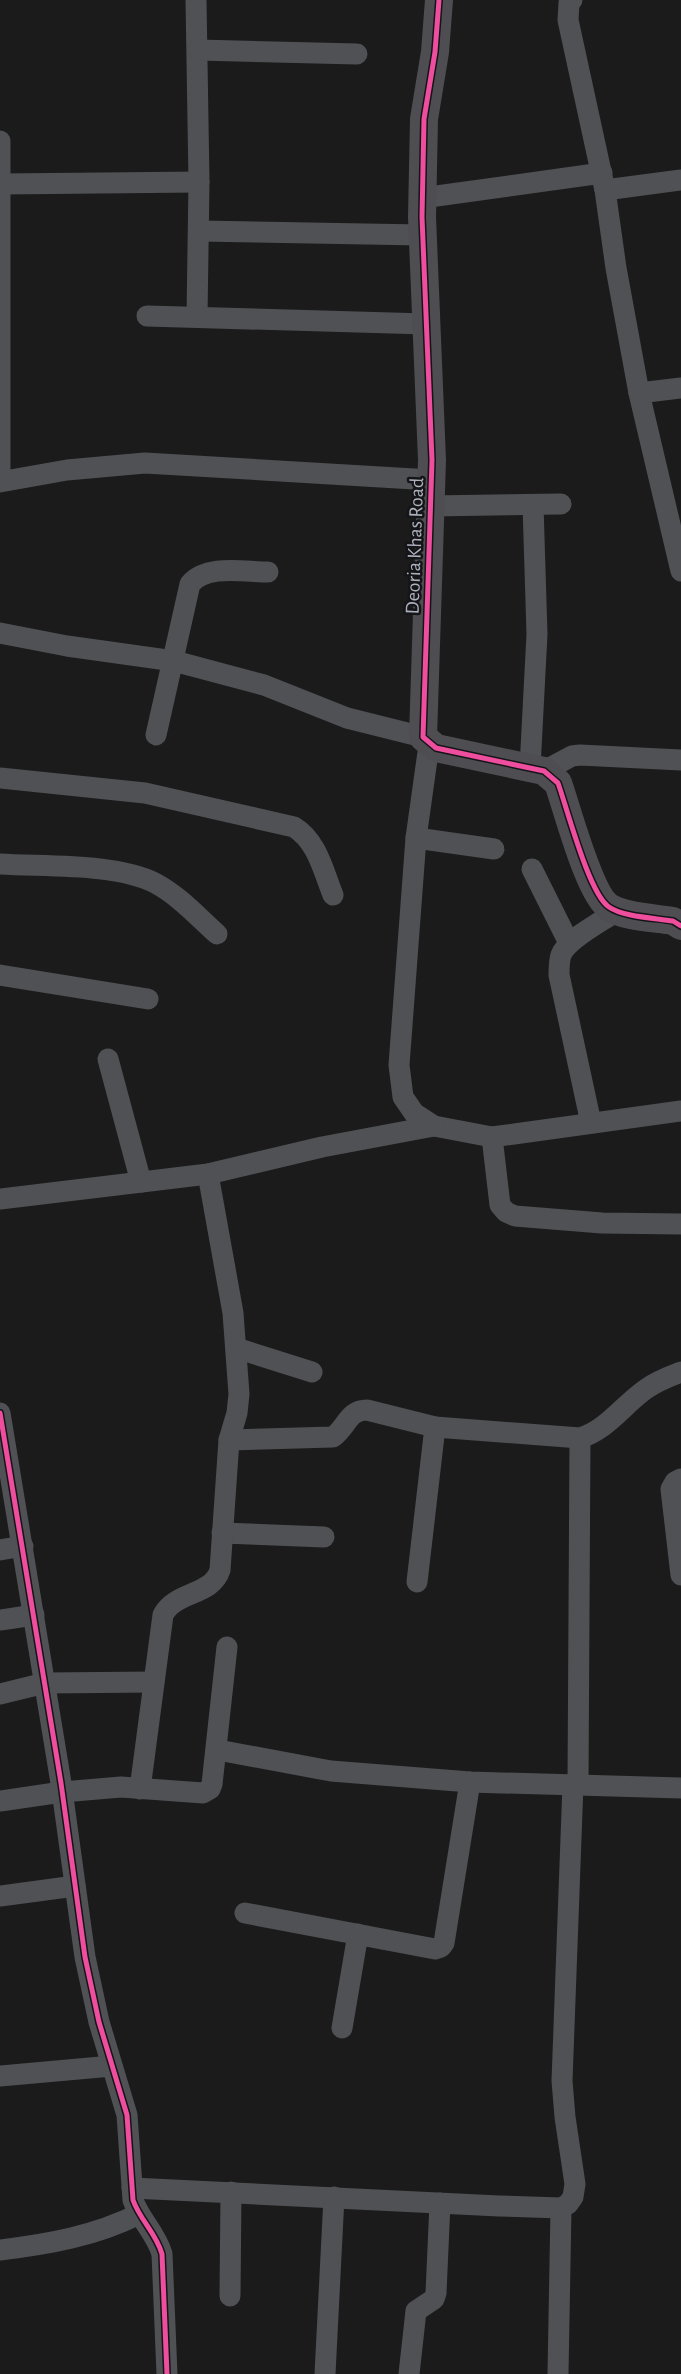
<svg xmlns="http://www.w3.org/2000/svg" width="681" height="2374" font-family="'Alegreya Sans',sans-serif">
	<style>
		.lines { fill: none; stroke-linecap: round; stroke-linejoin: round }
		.street { stroke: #4f5154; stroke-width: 21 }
		.secondary { stroke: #4e4e52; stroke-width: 28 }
		.cycleway-casing { stroke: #151518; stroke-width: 8 }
		.cycleway { stroke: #ef4d9e; stroke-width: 5 }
		.labels { text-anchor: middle; stroke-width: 5; stroke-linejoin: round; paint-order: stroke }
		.street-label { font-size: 20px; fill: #acb1bd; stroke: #151518 }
	</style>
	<rect width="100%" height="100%" fill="#1b1b1b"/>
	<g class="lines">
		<!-- street -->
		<g class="street">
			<path d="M196 0 199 182 197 317"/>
			<path d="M572 0 569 3 568 20 605 190 616 268 639 393 681 571"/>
			<path d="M198 50 357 54"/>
			<path d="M0 141V476"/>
			<path d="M1 184 199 182"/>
			<path d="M605 190 681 180"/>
			<path d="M422 198 602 173"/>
			<path d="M199 231 422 235"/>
			<path d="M147 316 426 324"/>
			<path d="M639 393 681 388"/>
			<path d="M0 482 67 470 145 463 431 480"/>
			<path d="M430 506 561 504"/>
			<path d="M0 633 67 646 174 661 264 685 347 718 423 737"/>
			<path d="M156 735 190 584C207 564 244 572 268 572"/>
			<path d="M429 745 416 838 399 1065 403 1097 414 1113 434 1126 492 1137 681 1111"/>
			<path d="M530 768 537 634 533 505"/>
			<path d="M544 771 572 756 580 755 681 760"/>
			<path d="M0 778 145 793 294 827C317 841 323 870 333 895"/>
			<path d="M416 838 494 849"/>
			<path d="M0 864C45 867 116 863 155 883 178 895 198 917 217 934"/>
			<path d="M532 869 569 943"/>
			<path d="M0 975 148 999"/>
			<path d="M108 1059 141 1182"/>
			<path d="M591 1123 559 975C559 968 559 961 561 955 567 939 603 921 617 911"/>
			<path d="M492 1137 500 1205 506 1212 515 1216 602 1223 681 1224"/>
			<path d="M0 1199 208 1174 322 1147 434 1126"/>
			<path d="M236 1348 312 1372"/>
			<path d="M0 1413 61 1783 85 1957 99 2022 127 2115 133 2200C140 2220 156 2233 162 2254L167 2374"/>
			<path d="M229 1440 333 1437C347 1427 348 1410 367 1410L435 1427 580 1438C607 1430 623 1405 646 1389 657 1381 668 1377 681 1372"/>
			<path d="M681 1479 675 1482 671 1489 681 1575"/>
			<path d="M222 1533 324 1537"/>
			<path d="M0 1550 23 1546"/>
			<path d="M417 1582 435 1427"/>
			<path d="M0 1620 34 1615"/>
			<path d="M0 1694 45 1683 154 1682"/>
			<path d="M218 1750 331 1771 470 1782 681 1788"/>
			<path d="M578 1785 580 1438"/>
			<path d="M140 1789 163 1615C175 1591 212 1596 220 1570L229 1440 237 1413 239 1394 233 1313 208 1174"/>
			<path d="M0 1801 62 1792 121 1787 203 1793 210 1789 212 1784 227 1647"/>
			<path d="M0 1896 75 1886"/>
			<path d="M245 1913 435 1949 441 1947 444 1943 470 1782"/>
			<path d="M342 2028 358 1934"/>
			<path d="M0 2076 112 2066"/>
			<path d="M132 2188 499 2206 561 2208 568 2204 573 2197 575 2184 565 2117 562 2081 573 1784"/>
			<path d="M0 2250C49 2244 95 2236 139 2214"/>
			<path d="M230 2296 231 2192"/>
			<path d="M325 2374 334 2197"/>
			<path d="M409 2374 416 2311 434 2299 436 2293 440 2203"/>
			<path d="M558 2374 561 2208"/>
		</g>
		<!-- secondary -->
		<path class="secondary" d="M439 0 435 52 424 119 422 217 432 460 423 737 436 748 544 771 558 783C567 808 589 894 609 907 623 917 656 918 673 921L681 926"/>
		<!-- cycleway casing -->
		<g class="cycleway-casing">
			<g id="cycleway">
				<path d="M439 0 435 52 424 119 422 217 432 460 423 737 436 748 544 771 558 783C567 808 589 894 609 907 623 917 656 918 673 921L681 926"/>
				<path d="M0 1413 61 1783 85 1957 99 2022 127 2115 133 2200C140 2220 156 2233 162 2254L167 2374"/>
			</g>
		</g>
		<!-- cycleway -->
		<use href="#cycleway" class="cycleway"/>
	</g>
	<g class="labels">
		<!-- street labels -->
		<g class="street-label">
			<text transform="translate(414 546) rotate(-88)" y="7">Deoria Khas Road</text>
		</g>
	</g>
</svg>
